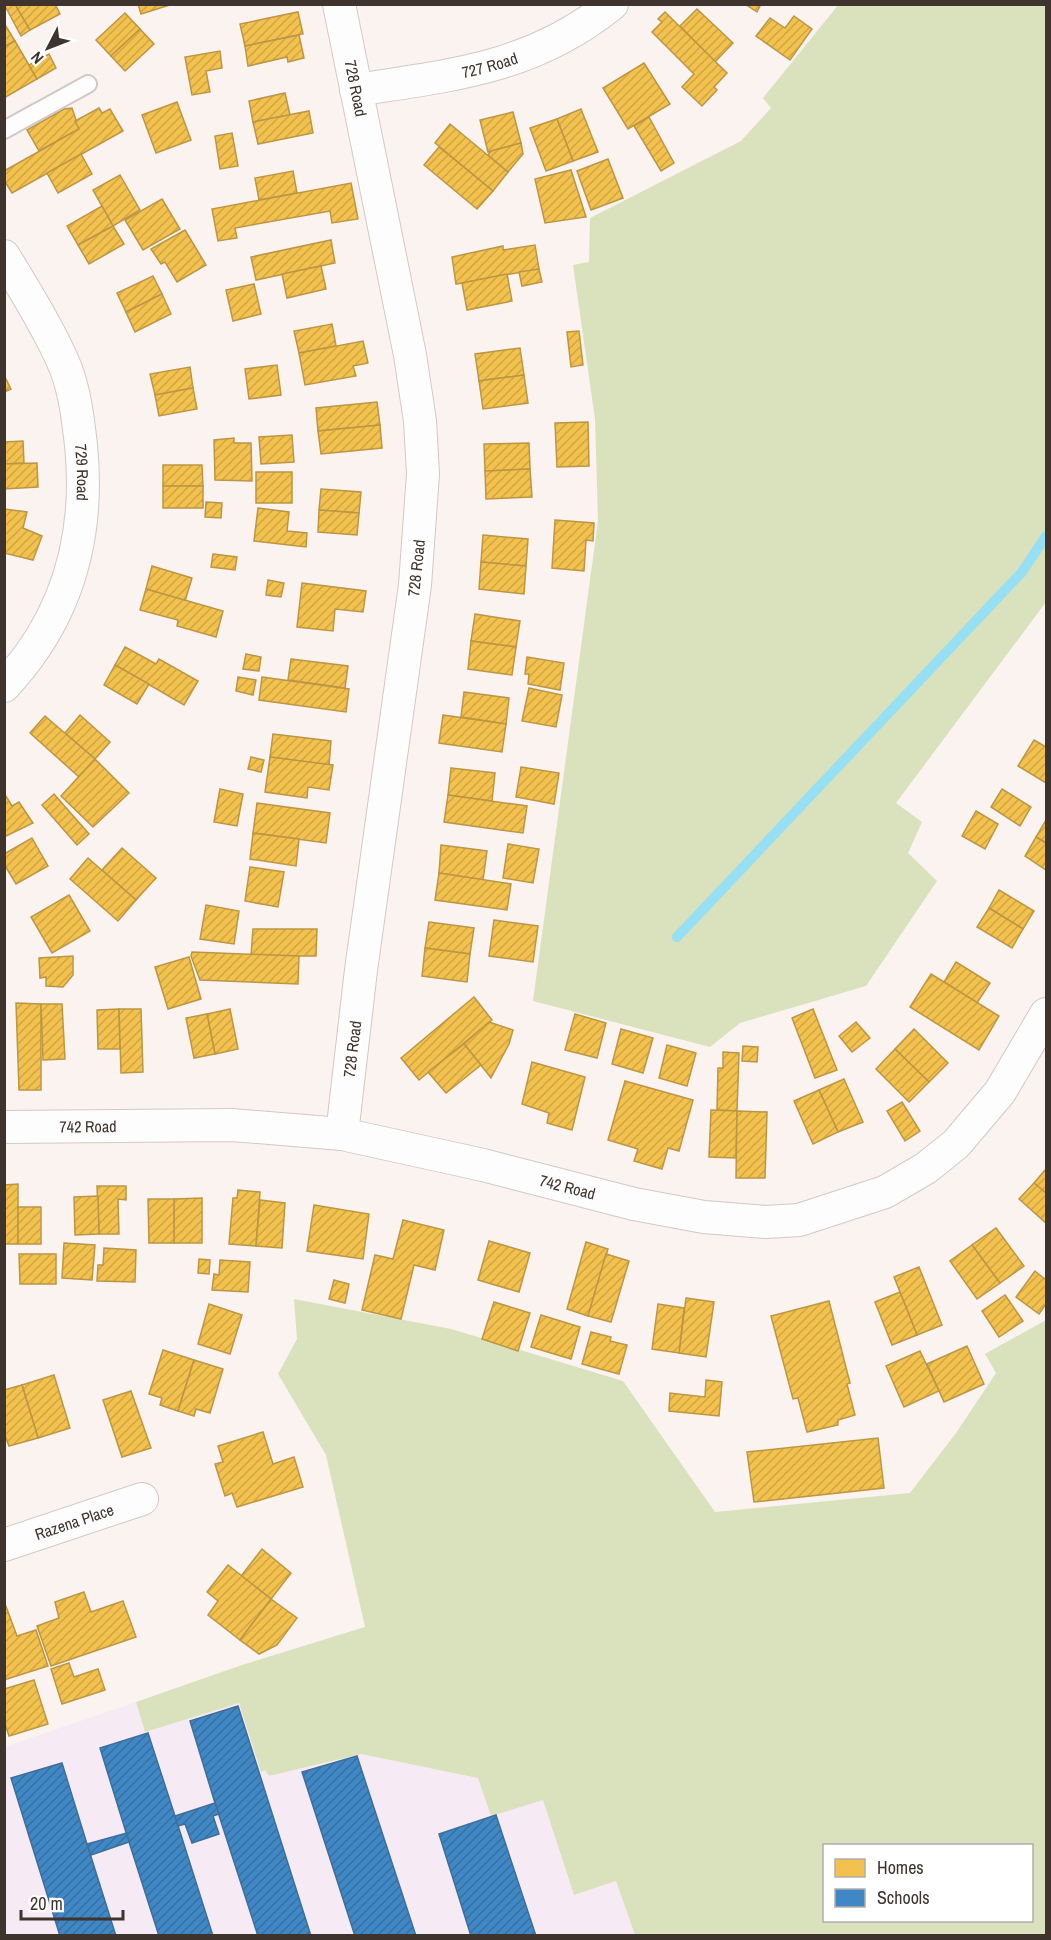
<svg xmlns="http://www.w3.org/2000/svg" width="1051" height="1940" font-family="'Archivo Narrow',sans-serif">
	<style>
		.education { fill: #f6ebf4 }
		.green { fill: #dae1bd; fill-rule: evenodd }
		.homes { fill: url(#homes-hatch); stroke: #bc9644; stroke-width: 1.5 }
		.schools { fill: url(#schools-hatch); stroke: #3f6e98; stroke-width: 1.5 }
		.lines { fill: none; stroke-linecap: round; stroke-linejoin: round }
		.stream { stroke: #97e0f3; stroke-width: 10 }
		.service-casing { stroke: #d2c9c6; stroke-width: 20 }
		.minor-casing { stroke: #d2c9c6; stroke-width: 34 }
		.service { stroke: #fefdfd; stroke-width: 16 }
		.minor { stroke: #fefdfd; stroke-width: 32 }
		.labels { text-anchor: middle; stroke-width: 6; stroke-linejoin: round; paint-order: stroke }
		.street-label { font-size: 16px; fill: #3f332e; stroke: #fff }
	</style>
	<defs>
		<pattern id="homes-hatch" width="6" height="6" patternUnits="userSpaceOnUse" patternTransform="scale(1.5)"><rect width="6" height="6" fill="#f2c14e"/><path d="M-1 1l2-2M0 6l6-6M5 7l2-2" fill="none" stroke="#d1a644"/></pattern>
		<pattern id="schools-hatch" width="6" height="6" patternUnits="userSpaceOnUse" patternTransform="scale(1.5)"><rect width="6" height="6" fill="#3f88c5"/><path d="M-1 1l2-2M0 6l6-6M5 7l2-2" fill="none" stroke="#3670a0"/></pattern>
	</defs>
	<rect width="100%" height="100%" fill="#faf3f0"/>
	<!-- education -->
	<path class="education" d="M136 1702 145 1732 239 1702 261 1771 265 1770 269 1776 361 1754 478 1778 543 1800 574 1895 616 1881 635 1935H5L4 1747Z"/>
	<!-- green -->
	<g class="green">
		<path d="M839 4 1046 5V602L896 803 922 822 908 853 937 881 866 986 740 1023 710 1047 533 1001 598 521 595 419 573 265 589 262 590 218 741 141 771 108 763 98Z"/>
		<path d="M294 1299 451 1329 623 1381 715 1512 910 1493 956 1433 996 1373 985 1354 1046 1320V1935H635L616 1881 574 1895 543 1800 491 1816 478 1778 361 1754 269 1776 265 1770 261 1772 239 1703 145 1732 136 1702 242 1665 365 1627 326 1455 278 1374 297 1339ZM824 1846H1032V1920H824Z"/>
	</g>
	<!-- homes -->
	<g class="homes">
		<path d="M4 4H15L30 30 21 36Z"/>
		<path d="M15 4H55L60 14 30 30Z"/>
		<path d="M138 4H173L141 14Z"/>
		<path d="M745 4H761L757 12Z"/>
		<path d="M697 9 733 43 715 62 680 26Z"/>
		<path d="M298 12 303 34 245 46 240 24Z"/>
		<path d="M665 12 727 73 714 87 717 90 702 106 682 87 694 74 652 32 662 22 658 19Z"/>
		<path d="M125 13 140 29 111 56 96 40Z"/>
		<path d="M794 16 812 29 790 60 756 36 770 18 785 28Z"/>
		<path d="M4 23 15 41 4 47Z"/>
		<path d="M140 29 154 44 125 71 111 56Z"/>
		<path d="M299 35 304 58 288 62 287 57 248 66 245 46Z"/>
		<path d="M15 41 37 79 4 98V47Z"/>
		<path d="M220 51 222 68 206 71 210 92 192 95 185 57Z"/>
		<path d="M49 54 56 68 37 79 29 65Z"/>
		<path d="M644 63 670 104 628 129 603 88Z"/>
		<path d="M285 93 290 115 253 122 249 101Z"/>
		<path d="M177 102 191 140 156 153 142 115Z"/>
		<path d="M72 108 79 129 39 151 27 130 64 109Z"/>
		<path d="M99 108 102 113 110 109 123 131 12 193 4 180V171L79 129 75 121Z"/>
		<path d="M581 109 598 152 573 161 557 119Z"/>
		<path d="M309 111 313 133 258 144 253 122Z"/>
		<path d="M513 112 521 143 488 152 480 120Z"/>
		<path d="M649 117 674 163 661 171 634 126Z"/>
		<path d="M557 119 573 161 546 171 530 128Z"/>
		<path d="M450 124 508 172 493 191 435 143Z"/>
		<path d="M232 133 238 166 220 169 215 136Z"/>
		<path d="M521 143 523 154 508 172 488 155 491 151Z"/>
		<path d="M439 147 493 191 477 209 424 165Z"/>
		<path d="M81 154 92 174 58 193 47 173Z"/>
		<path d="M608 159 623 198 591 210 577 171Z"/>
		<path d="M571 170 586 217 545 223 535 179Z"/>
		<path d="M293 171 297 193 259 200 255 178Z"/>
		<path d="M120 175 140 210 113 226 93 190Z"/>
		<path d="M351 183 358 219 332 223 330 211 235 228 237 238 218 241 212 209Z"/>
		<path d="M162 199 180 229 143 250 125 220Z"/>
		<path d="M102 206 113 226 78 245 67 226Z"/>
		<path d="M113 226 124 244 89 264 78 245Z"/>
		<path d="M185 230 206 265 177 282 165 262 161 264 151 249Z"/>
		<path d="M331 240 335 263 256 280 251 257Z"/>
		<path d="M535 245 539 269 456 284 452 257 503 246V250Z"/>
		<path d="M321 266 326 289 287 298 282 274Z"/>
		<path d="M539 269 542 282 522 286 519 272Z"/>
		<path d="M507 274 512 301 467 310 462 283Z"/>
		<path d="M153 276 162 294 126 312 117 293Z"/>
		<path d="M254 284 261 314 233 321 226 290Z"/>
		<path d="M162 294 171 314 135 332 126 312Z"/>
		<path d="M332 324 336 346 299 353 294 331Z"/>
		<path d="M579 331 583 365 571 367 567 332Z"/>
		<path d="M363 341 368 363 353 366 356 376 305 385 299 353Z"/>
		<path d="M520 348 524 375 479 381 475 354Z"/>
		<path d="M277 365 281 395 249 399 245 369Z"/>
		<path d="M190 367 193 388 155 395 150 374Z"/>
		<path d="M4 375 11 389 4 392Z"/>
		<path d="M524 375 528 403 483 409 479 381Z"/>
		<path d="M193 388 197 409 159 416 155 395Z"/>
		<path d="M377 402 380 425 318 431 316 408Z"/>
		<path d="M588 422 589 466 557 467 555 423Z"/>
		<path d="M380 425 382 448 321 454 318 431Z"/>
		<path d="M292 435 294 462 261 464 259 437Z"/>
		<path d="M234 438V443H251L252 481 215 480 214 440Z"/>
		<path d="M23 441 24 463 4 464V442Z"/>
		<path d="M529 443 530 469 485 471 484 444Z"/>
		<path d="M37 463 38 487 4 489V464Z"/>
		<path d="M163 465H202L203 486H163Z"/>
		<path d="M530 469 532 497 486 499 485 471Z"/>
		<rect x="256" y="472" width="36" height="31"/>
		<rect x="163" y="486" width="40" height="22"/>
		<path d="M321 489 361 492 359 513 319 510Z"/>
		<path d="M206 502 222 503 221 518 205 517Z"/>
		<path d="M258 508 289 512 287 531 307 533 306 547 254 541Z"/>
		<path d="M4 509 27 512 23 528 42 536 33 560 4 553Z"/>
		<path d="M319 510 359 513 357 535 318 532Z"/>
		<path d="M555 520 594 523 593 541 586 540 584 571 552 568Z"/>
		<path d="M483 535 528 539 526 566 481 562Z"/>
		<path d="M213 554 237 557 235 570 211 567Z"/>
		<path d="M481 562 526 566 524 594 479 589Z"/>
		<path d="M152 566 192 578 185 601 146 589Z"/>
		<path d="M268 580 284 583 281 597 266 595Z"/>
		<path d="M302 583 366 591 363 612 335 609 333 631 297 627Z"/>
		<path d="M146 589 223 611 216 637 177 626 178 620 140 610Z"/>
		<path d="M475 614 520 621 516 647 471 641Z"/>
		<path d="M471 641 516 647 512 675 468 669Z"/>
		<path d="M125 647 156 664 159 659 198 681 184 705 115 665Z"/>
		<path d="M246 654 261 657 259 671 243 669Z"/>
		<path d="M527 657 564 663 560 690 528 684 529 674H525Z"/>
		<path d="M291 659 348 666 345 688 288 680Z"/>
		<path d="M115 665 149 684 137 704 104 685Z"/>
		<path d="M238 677 256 680 253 695 236 691Z"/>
		<path d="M262 677 349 689 346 712 259 700Z"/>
		<path d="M529 688 562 695 556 727 522 721Z"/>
		<path d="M464 692 509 698 506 724 461 717Z"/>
		<path d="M80 715 110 742 95 759 65 733Z"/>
		<path d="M443 715 506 724 502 752 439 743Z"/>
		<path d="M45 716 95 759 79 777 30 733Z"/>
		<path d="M273 734 331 741 329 765 270 757Z"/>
		<path d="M1034 740 1046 747V783L1018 766Z"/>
		<path d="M251 757 264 760 261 772 248 769Z"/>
		<path d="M270 757 333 765 329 790 308 787 307 798 265 792Z"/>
		<path d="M95 759 129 793 93 827 61 796Z"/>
		<path d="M521 767 559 773 554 804 516 797Z"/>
		<path d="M451 768 495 773 492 801 448 795Z"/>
		<path d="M220 789 243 794 237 826 214 822Z"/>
		<path d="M1002 789 1031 807 1020 826 991 807Z"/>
		<path d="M4 793 12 806 19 802 33 823 4 837Z"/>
		<path d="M54 794 89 834 77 845 42 805Z"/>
		<path d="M448 795 527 806 523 833 444 822Z"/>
		<path d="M257 803 330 813 326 843 253 833Z"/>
		<path d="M976 811 998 824 985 849 962 836Z"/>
		<path d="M1046 820V843L1036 837Z"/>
		<path d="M253 833 299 839 296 866 250 859Z"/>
		<path d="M1036 837 1046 843V870L1025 856Z"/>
		<path d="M32 838 48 866 16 884 4 864V854Z"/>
		<path d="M508 844 539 849 533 883 503 878Z"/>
		<path d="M441 845 487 851 483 880 439 873Z"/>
		<path d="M122 848 156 878 136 900 102 870Z"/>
		<path d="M88 858 136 900 118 921 70 879Z"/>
		<path d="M250 867 284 872 278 907 245 901Z"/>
		<path d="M439 873 511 884 507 910 435 900Z"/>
		<path d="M999 890 1034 911 1023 929 989 908Z"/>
		<path d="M69 895 90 931 52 953 31 917Z"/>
		<path d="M206 905 239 911 234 944 200 939Z"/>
		<path d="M989 908 1023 929 1012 948 977 927Z"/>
		<path d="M494 920 538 926 533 962 489 956Z"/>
		<path d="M429 922 474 928 470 954 425 948Z"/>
		<path d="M253 929H317L316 956H251Z"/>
		<path d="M425 948 470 954 467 982 422 976Z"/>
		<path d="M192 952 299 956 298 984 200 980 191 956Z"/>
		<path d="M73 956V975L63 987 46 986V977L40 978 39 958Z"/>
		<path d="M189 957 201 999 168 1009 155 967Z"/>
		<path d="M956 962 990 983 977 1003 944 982Z"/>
		<path d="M931 974 999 1016 979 1050 910 1007Z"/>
		<path d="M474 997 492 1020 419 1080 401 1058Z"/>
		<path d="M16 1003 41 1004V1090H19Z"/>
		<path d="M41 1004H62L65 1059 43 1060Z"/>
		<path d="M119 1009 120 1049H98L97 1010Z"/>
		<path d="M119 1009H141L143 1072 121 1073Z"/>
		<path d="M230 1009 238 1049 215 1054 207 1014Z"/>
		<path d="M813 1009 837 1070 815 1078 792 1018Z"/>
		<path d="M207 1014 215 1054 194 1058 186 1018Z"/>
		<path d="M575 1014 606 1023 597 1058 565 1050Z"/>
		<path d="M489 1022 513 1030 509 1044 491 1078 464 1044Z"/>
		<path d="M856 1022 870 1038 852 1052 839 1036Z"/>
		<path d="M621 1029 653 1038 643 1073 612 1064Z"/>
		<path d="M914 1029 948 1063 929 1082 895 1049Z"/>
		<path d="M464 1044 481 1065 446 1093 428 1072Z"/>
		<path d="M667 1045 696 1053 687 1086 659 1078Z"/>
		<path d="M743 1046 758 1047 757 1062 742 1061Z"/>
		<path d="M895 1049 929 1082 909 1102 876 1069Z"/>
		<path d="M723 1052 739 1053 737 1111 717 1110 718 1068H723Z"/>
		<path d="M532 1062 585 1077 572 1130 547 1123 549 1113 522 1104Z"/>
		<path d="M844 1079 863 1122 838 1132 819 1090Z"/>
		<path d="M625 1081 693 1100 679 1151 668 1148 662 1169 634 1161 638 1149 608 1140Z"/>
		<path d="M819 1090 838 1132 813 1144 794 1101Z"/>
		<path d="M902 1102 920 1131 905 1141 887 1111Z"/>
		<path d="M711 1110 737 1111 736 1158 709 1157Z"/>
		<path d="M737 1111 767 1112 765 1178H736Z"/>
		<path d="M1046 1169V1193L1034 1183Z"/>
		<path d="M1034 1183 1046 1193V1223L1019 1199Z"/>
		<path d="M18 1184V1244H4V1185Z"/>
		<path d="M97 1186H126V1200L118 1199 119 1234H99Z"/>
		<path d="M238 1190 260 1192 256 1246 229 1244 233 1198H237Z"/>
		<path d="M98 1196 99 1234 75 1235 74 1197Z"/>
		<path d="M202 1198V1243H174V1199Z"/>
		<path d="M148 1199H174V1243H149Z"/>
		<path d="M260 1200 285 1203 282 1248 256 1246Z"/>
		<path d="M314 1205 369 1214 363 1259 307 1251Z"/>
		<rect x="18" y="1207" width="23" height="37"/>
		<path d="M403 1220 444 1230 435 1270 414 1265 401 1319 362 1310 375 1255 393 1259Z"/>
		<path d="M996 1228 1024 1266 1000 1283 972 1245Z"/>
		<path d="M489 1241 530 1253 519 1292 478 1280Z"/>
		<path d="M586 1242 608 1249 588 1316 567 1309Z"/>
		<path d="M64 1243 95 1245 92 1280 62 1278Z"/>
		<path d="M972 1245 1000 1283 977 1299 950 1261Z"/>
		<path d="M104 1248 136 1250 135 1282 97 1281 98 1265H103Z"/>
		<path d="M19 1254H56V1284H20Z"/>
		<path d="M606 1254 629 1261 611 1322 588 1316Z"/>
		<path d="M199 1259 210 1260 209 1274 198 1273Z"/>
		<path d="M220 1260 250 1262 248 1292 212 1290 214 1274 219 1275Z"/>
		<path d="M919 1267 942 1325 917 1335 894 1277Z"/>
		<path d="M1035 1271 1046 1280V1304L1039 1314 1016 1297Z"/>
		<path d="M334 1280 349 1284 345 1303 329 1299Z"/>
		<path d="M900 1292 917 1335 892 1345 875 1302Z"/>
		<path d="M1005 1295 1023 1321 999 1337 982 1311Z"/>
		<path d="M686 1298 714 1302 706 1357 679 1353Z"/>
		<path d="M829 1301 850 1383 847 1384 855 1415 838 1420V1425L807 1432 798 1398 793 1399 771 1316Z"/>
		<path d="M494 1302 530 1313 518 1351 482 1339Z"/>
		<path d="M209 1304 242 1315 230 1354 198 1344Z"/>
		<path d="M658 1304 684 1308 679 1353 652 1349Z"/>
		<path d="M541 1315 580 1327 571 1359 531 1347Z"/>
		<path d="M591 1332 611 1337 610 1341 627 1345 619 1374 582 1364Z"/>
		<path d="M967 1346 984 1384 944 1402 927 1364Z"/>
		<path d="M163 1350 194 1360 178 1411 160 1405 162 1398 149 1394Z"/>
		<path d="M920 1351 939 1391 904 1407 886 1366Z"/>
		<path d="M194 1360 223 1369 210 1413 196 1409 194 1416 178 1411Z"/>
		<path d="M54 1375 70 1428 38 1438 22 1385Z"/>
		<path d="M706 1380 722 1382 719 1416 669 1411 670 1393 705 1397Z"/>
		<path d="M22 1385 38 1438 9 1446 4 1433V1390Z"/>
		<path d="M131 1391 151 1448 122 1457 103 1400Z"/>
		<path d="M263 1432 273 1464 294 1457 303 1487 237 1507 232 1493 225 1496 215 1464 223 1462 218 1446Z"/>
		<path d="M878 1438 884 1488 754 1502 747 1452Z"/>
		<path d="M262 1549 291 1573 271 1599 241 1576Z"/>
		<path d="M228 1565 271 1599 240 1640 208 1615 218 1601 207 1592Z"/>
		<path d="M84 1592 91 1612 123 1601 136 1637 51 1666 37 1626 59 1618 55 1602Z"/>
		<path d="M271 1599 297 1618 277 1645 259 1654 240 1640Z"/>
		<path d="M4 1601 17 1636 36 1630 48 1666 4 1680Z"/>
		<path d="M69 1663 74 1677 98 1669 105 1690 62 1704 51 1669Z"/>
		<path d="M34 1680 48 1724 9 1736 4 1721V1689Z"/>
	</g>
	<!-- schools -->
	<g class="schools">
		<path d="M238 1706 311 1936H258L215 1803 190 1721Z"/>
		<path d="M148 1733 175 1816 213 1936H159L129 1842 100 1748Z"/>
		<path d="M357 1756 416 1936H355L302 1772Z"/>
		<path d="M62 1763 87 1844 116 1936H60L11 1778Z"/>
		<path d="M215 1803 219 1814 213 1816 219 1834 192 1843 185 1824 178 1826 175 1816Z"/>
		<path d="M496 1815 536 1936H471L439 1834Z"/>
		<path d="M127 1833 129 1842 91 1855 87 1844Z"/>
	</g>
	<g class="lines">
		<!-- stream -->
		<path class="stream" d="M677 937 1022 572 1046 536"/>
		<!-- service casing -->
		<g class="service-casing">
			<path id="service" d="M4 130 88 84"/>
		</g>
		<!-- minor casing -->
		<g class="minor-casing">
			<g id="minor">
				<path id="s1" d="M339 4 410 355 420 421 423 474 415 585 361 970 342 1134"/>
				<path id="s2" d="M356 90C453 75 533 68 612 4"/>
				<path id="s3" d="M4 256C24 289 52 334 66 369 75 393 78 419 81 445 90 535 68 618 4 686"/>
				<path id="s4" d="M4 1127 232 1125 342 1134 483 1165 634 1204 704 1217 766 1222 799 1220 885 1192 926 1168 956 1144 1000 1092 1046 1014"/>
				<path id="s5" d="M4 1545 142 1499"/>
			</g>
		</g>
		<!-- service -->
		<use href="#service" class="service"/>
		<!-- minor -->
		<use href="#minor" class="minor"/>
	</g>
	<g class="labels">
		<!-- street labels -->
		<g class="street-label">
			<text dy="6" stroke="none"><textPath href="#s2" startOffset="136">727 Road</textPath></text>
			<text dy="6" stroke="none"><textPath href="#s1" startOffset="86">728 Road</textPath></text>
			<text dy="6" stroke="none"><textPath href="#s3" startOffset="234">729 Road</textPath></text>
			<text transform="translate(416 568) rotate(-84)" y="6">728 Road</text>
			<text transform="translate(352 1049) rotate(-83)" y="6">728 Road</text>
			<text dy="6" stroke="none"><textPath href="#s4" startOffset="84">742 Road</textPath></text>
			<text dy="6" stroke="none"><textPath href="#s4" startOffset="570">742 Road</textPath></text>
			<text dy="6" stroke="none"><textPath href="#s5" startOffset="74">Razena Place</textPath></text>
		</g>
	</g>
	<!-- border -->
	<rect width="1051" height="1940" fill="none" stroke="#3f332e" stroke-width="12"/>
	<!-- legend -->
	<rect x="823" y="1844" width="210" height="78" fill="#ffffff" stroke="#b2adab" stroke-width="1.5"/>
	<rect x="835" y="1859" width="30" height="18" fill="#f2c14e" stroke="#b2adab" stroke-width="1.5"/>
	<text x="877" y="1874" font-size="18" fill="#3f332e">Homes</text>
	<rect x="835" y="1889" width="30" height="18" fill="#3f88c5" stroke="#b2adab" stroke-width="1.5"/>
	<text x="877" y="1904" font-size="18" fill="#3f332e">Schools</text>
	<!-- north arrow -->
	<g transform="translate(48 48) rotate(228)" stroke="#ffffff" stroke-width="4.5" paint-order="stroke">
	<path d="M0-4.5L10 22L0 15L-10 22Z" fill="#3f332e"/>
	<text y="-9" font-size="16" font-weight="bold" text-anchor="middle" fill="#3f332e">N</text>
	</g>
	<!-- scale -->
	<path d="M21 1910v9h102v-9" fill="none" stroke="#3f332e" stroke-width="3"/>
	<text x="30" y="1910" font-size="18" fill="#3f332e" stroke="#ffffff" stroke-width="4.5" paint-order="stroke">20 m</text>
</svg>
